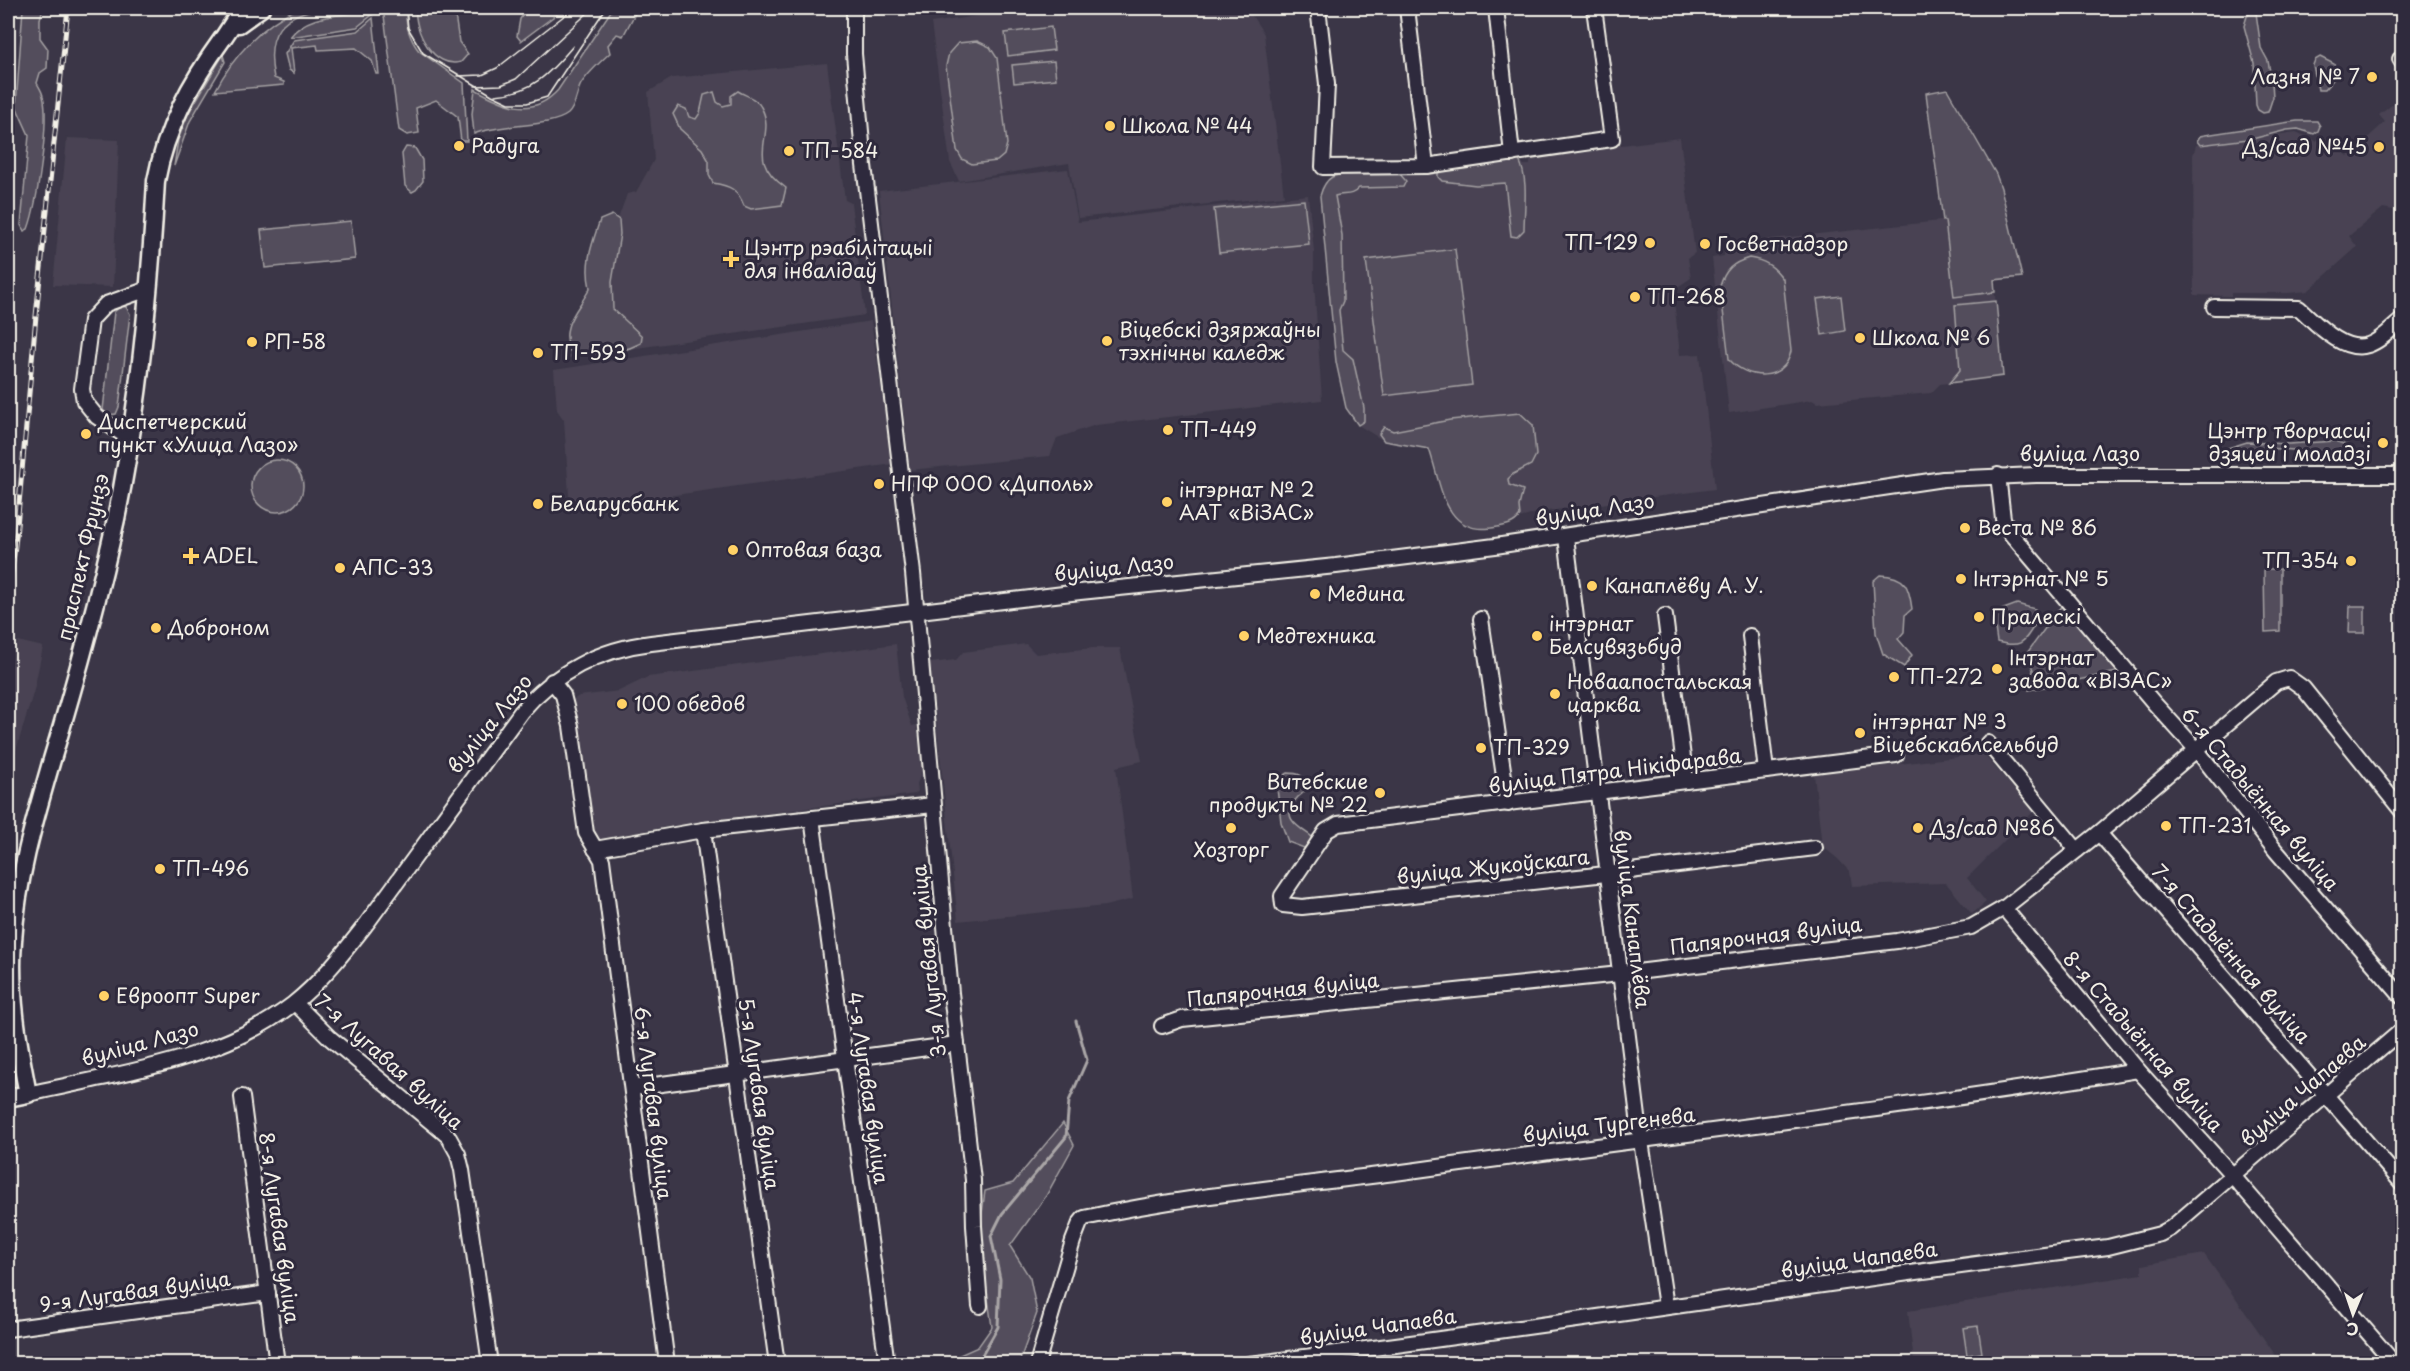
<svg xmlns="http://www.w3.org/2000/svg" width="2410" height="1371" font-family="'Playpen Sans',sans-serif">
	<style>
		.built { fill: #484352 }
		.green { fill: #534e5c; stroke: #a4a0a2; stroke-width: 1.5 }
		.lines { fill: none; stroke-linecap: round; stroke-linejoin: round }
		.stream { stroke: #aaa6a7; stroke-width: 3 }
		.minor-casing { stroke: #f4f1e8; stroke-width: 18 }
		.major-casing { stroke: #f4f1e8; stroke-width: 21 }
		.minor { stroke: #2f2a3d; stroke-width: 14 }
		.major { stroke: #2f2a3d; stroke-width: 16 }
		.tram { stroke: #f4f1e8; stroke-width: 1.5 }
		.rail-casing { stroke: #f4f1e8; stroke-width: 5 }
		.rail { stroke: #2f2a3d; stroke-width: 3; stroke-dasharray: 9; stroke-linecap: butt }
		.poi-dot { fill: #ffd166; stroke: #2f2a3d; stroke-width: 2 }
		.labels { text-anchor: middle; stroke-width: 6; stroke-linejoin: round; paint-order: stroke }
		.poi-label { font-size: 20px; fill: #f4f1e8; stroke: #2f2a3d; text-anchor: start }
		.street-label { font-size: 20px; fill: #f4f1e8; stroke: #2f2a3d }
	</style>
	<rect width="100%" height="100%" fill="#3b3647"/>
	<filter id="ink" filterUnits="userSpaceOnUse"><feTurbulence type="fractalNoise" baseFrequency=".0167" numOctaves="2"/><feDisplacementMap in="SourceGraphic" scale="12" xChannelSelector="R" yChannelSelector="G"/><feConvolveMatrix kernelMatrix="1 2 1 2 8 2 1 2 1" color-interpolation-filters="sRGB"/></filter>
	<g filter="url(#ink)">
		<!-- built -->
		<g class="built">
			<path d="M1029 8H1247L1264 34 1284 196 1078 218 1069 163 959 181 950 162 931 23Z"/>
			<path d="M827 63 840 162 845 200 851 203 865 315 568 358 627 194 636 192 654 160 648 92 672 78Z"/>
			<path d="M2402 97V203L2393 210 2383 208 2349 236 2357 247 2308 291 2288 293H2231V296L2194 295 2193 155 2196 145 2296 132 2316 141 2322 136 2348 156 2385 122 2379 115Z"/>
			<path d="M67 138 119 140 113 287 53 285Z"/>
			<path d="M1680 138 1695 253 1688 258 1691 278 1673 290 1680 355 1700 354 1715 489 1540 512 1500 524 1464 526 1446 506 1429 449 1384 441 1358 425 1346 408 1336 362 1320 197 1322 186 1332 177 1361 174 1420 173 1519 160 1524 165H1530V156Z"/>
			<path d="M1068 169 1078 222 1308 195 1314 251V282L1322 400 1096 425 1057 438 1050 456 910 470 879 191Z"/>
			<path d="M1987 216 2003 376 1940 384 1931 393 1817 403 1812 400 1729 413 1712 258 1724 256 1725 244Z"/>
			<path d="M871 321 893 464 570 510 564 420 557 410 554 370Z"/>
			<path d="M18 641 43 647 34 690 8 777V678Z"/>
			<path d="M896 644 902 697 912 726 917 725 922 771 917 784 918 791 915 794 665 827 598 841 589 830 580 732 577 711 573 700 579 696 619 691 648 677Z"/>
			<path d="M1026 644 1036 654 1093 648H1120L1142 761 1116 767 1133 899 1105 906 958 921 930 663 956 660 963 652Z"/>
			<path d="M1983 754 2034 811 1967 878 1986 902 1972 914 1946 883 1852 886 1850 872 1838 859 1822 846 1814 774Z"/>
			<path d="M2204 1254 2281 1363H1914L1908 1311 2142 1274V1265Z"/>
		</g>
		<!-- green -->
		<g class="green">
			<path d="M23 8H43L40 19V38L48 49 47 68 40 73 37 83C39 87 42 91 43 96 50 120 37 205 28 229L24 231 21 225 29 135 16 106Z"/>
			<path d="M298 8H325C280 13 265 34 274 78L284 82V85L215 91C233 56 262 25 298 8Z"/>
			<path d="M383 8H406C405 23 409 38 419 51L464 83 467 141H461L458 117 436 100 416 108 419 133 407 135 399 130Z"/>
			<path d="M416 8H454L459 42 468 54 461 62C434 70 413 30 416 8Z"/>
			<path d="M528 8H565L521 41 517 36 520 19Z"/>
			<path d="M613 8H638L623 36 617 34 608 45 610 53C599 63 589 72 581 84 576 93 576 107 568 114 550 128 500 123 474 134L472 114 475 89C504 105 532 119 558 90Z"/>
			<path d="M360 12 372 15 357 27 290 37C306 15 336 16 360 12Z"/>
			<path d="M2251 13H2256L2261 48 2268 61 2272 82 2273 97 2268 112 2263 113 2258 110 2256 105 2254 63 2244 26 2247 16Z"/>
			<path d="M373 18 379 74H376L372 61 356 48 318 50 317 45 291 48 294 73 289 70 285 54 294 40 358 31Z"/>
			<path d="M1051 27 1054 50 1008 56 1005 33Z"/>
			<path d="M977 41 990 47 997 58 1007 144 1004 155 997 161 972 164 962 159 957 150 946 66 949 53 958 43Z"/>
			<path d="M223 55 225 62 190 121 174 166 178 140 188 114Z"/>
			<path d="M2320 57 2334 64 2338 74 2324 90H2318L2313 65 2315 60Z"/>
			<path d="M1054 61 1056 79 1014 83 1012 65Z"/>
			<path d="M1947 89 1996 174 2001 188 2022 277 1994 280 1995 292 1954 297 1945 221H1943L1926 93Z"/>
			<path d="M738 91C746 96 756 98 761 107 778 136 742 157 786 188L782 205 751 209 744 206C738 189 730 186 713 183L709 175V161L702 149 680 129 673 114 678 106 686 109 689 117 696 119 700 113 704 95 714 92 717 102 723 106 731 104V96Z"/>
			<path d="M2297 121H2317L2320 126 2318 131 2314 134 2298 129 2287 130 2256 138 2200 145 2197 141 2200 136 2205 135Z"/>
			<path d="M406 147 415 148 422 160 423 181 416 190 412 192 405 186 402 154Z"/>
			<path d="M1519 160C1529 180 1524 209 1524 230L1517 237 1511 236 1505 183 1476 185 1442 181 1438 177V171Z"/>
			<path d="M1399 173 1406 181 1403 187 1359 188C1351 197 1345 193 1335 196L1342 235 1343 301 1339 310 1343 350 1353 359 1364 408V421L1358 425 1346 408 1336 362 1320 196C1322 189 1325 181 1332 177 1346 171 1383 173 1399 173Z"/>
			<path d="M1304 200 1309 244 1219 253 1214 209Z"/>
			<path d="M612 215 619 220 620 234 612 282 613 309 642 336 641 343C618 355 595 357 570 351 559 324 579 310 590 288 584 263 592 244 600 220Z"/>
			<path d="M351 221 355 259 265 268 261 230Z"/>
			<path d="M1455 249 1472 385 1384 396 1366 260Z"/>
			<path d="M1749 258C1764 260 1774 266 1783 279L1791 351C1785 383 1746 380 1729 359L1720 286C1725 270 1732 263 1749 258Z"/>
			<path d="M1841 296 1845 331 1822 335 1817 299Z"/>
			<path d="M1996 301 2003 376 1949 383 1960 370 1955 305Z"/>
			<path d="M121 306 126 307 130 314 119 407 116 414 108 415 103 410 114 312Z"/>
			<path d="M1520 413 1533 425 1536 455 1531 465 1513 474 1508 479 1509 485 1523 490 1519 506 1520 516C1513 526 1502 526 1491 528 1443 535 1441 482 1429 449L1384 441 1379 434 1384 427 1393 431 1450 420Z"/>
			<path d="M2335 441 2349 446 2351 451 2348 455C2317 455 2284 445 2253 450 2241 452 2228 464 2217 456L2218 451 2247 442 2289 444Z"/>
			<circle cx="277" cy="486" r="26"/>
			<path d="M2264 569H2280V631L2265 632Z"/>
			<path d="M1880 575C1906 576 1909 586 1912 609L1905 615 1904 632 1898 639 1912 655 1904 667 1883 654 1876 633 1873 581Z"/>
			<path d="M2017 604 2035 609 2038 620C2024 641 2024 649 1997 642L1993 613Z"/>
			<path d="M2062 605 2117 668V672L2029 690 2033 670 2027 653Z"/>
			<path d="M2350 606H2365V633H2349Z"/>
			<path d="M1288 773C1299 773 1303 775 1307 785 1305 792 1303 793 1298 797 1280 816 1295 825 1311 836L1310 843 1304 848 1288 842 1281 822 1276 780Z"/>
			<path d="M1063 1123 1074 1145 1046 1196 1010 1246 1030 1278 1037 1313 1019 1363 944 1364V1362L978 1347 992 1327 979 1236 985 1191 1013 1183Z"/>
			<path d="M1978 1326 1982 1353 1967 1355 1963 1328Z"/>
		</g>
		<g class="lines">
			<!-- stream -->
			<path class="stream" d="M977 1364 998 1327 1000 1279 991 1236 1002 1214 1066 1137 1069 1101 1087 1060 1076 1021"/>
			<!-- minor casing -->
			<g class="minor-casing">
				<g id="minor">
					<path d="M854 8V54L864 165 913 573 951 993 973 1180 974 1226 980 1306"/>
					<path d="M1318 8 1327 84 1323 167 1426 166 1612 139 1594 8"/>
					<path d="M1407 8 1426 166"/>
					<path d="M1496 8 1512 154"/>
					<path d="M2400 59 2402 62"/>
					<path d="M2214 307 2299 308C2315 322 2343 354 2368 345 2381 341 2392 328 2402 320"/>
					<path d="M130 439 97 417 84 401 82 389 91 320 106 304 148 289"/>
					<path d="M1998 475 2003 519 2011 534 2154 703 2196 749 2276 851 2402 997"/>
					<path d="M1566 537 1641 1141 1666 1306"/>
					<path d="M1665 616 1686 781"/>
					<path d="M1481 619 1508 804"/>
					<path d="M1750 636 1766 771"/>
					<path d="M552 681 563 695 571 726 586 833 602 860 667 1364"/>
					<path d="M1988 743 2077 850"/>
					<path d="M812 818 887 1364"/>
					<path d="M703 830 777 1364"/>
					<path d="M2099 833 2402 1183"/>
					<path d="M1815 848 1606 874 1302 907 1283 905 1282 896 1326 831 1338 824 1896 755"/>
					<path d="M595 849 703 830 933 805"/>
					<path d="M2004 908 2138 1070 2233 1176 2395 1364"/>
					<path d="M295 1003 330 1038 448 1136 458 1154 462 1170 490 1364"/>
					<path d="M1162 1026 1182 1019 1620 974 1897 941 1971 927 2004 908 2099 833 2276 682 2289 678 2303 688 2402 811"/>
					<path d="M632 1088 957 1044"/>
					<path d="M28 1094C118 1073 218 1062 293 1004 321 982 345 951 367 923L521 712C554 673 600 649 651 643L1080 592 1336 566 1495 546 1943 479 2036 475H2402"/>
					<path d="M242 1097 277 1364"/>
					<path d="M8 1329 268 1293"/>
					<path d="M1037 1364 1073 1241 1080 1223 1084 1218C1189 1195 1296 1186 1402 1172 1647 1138 1894 1110 2138 1070"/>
					<path d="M1249 1364C1536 1329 1821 1282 2108 1247L2160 1234 2171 1228 2402 1030"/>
				</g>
			</g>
			<!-- major casing -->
			<g class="major-casing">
				<g id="major">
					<path d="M239 24 261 8"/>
					<path d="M8 1098 28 1094C18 1044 9 991 13 941 17 879 34 822 51 763 75 683 98 601 116 519 139 408 150 294 156 181 166 127 191 82 223 38 230 28 236 17 245 8"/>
				</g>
			</g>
			<!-- minor -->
			<use href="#minor" class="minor"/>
			<!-- major -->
			<use href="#major" class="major"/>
			<!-- tram -->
			<g class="tram">
				<path d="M406 8 408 28 423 53 492 95 509 103H527L547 97 606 8"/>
				<path d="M458 76 482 75 497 68 574 8"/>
				<path d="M475 86 501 85 516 79 593 8"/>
				<path d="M495 95C532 93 550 73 573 46"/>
			</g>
			<!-- rail casing -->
			<g class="rail-casing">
				<path id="rail" d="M8 603 16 537 36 316 68 8"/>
			</g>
			<!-- rail -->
			<use href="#rail" class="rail"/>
		</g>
	</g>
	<!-- markers -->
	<g class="poi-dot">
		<circle cx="2372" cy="77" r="6"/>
		<circle cx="1110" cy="126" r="6"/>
		<circle cx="459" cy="146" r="6"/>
		<circle cx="2379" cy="147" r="6"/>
		<circle cx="789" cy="151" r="6"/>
		<circle cx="1650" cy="243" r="6"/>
		<circle cx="1705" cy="244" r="6"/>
		<path d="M728 250h6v6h6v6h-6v6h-6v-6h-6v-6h6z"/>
		<circle cx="1635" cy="297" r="6"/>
		<circle cx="1860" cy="338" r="6"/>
		<circle cx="1107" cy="341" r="6"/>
		<circle cx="252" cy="342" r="6"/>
		<circle cx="538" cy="353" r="6"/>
		<circle cx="1168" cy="430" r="6"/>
		<circle cx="86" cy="434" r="6"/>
		<circle cx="2383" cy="443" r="6"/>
		<circle cx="879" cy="484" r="6"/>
		<circle cx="1167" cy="502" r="6"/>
		<circle cx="538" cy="504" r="6"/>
		<circle cx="1965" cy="528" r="6"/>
		<circle cx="733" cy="550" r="6"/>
		<path d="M188 547h6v6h6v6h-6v6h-6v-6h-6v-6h6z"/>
		<circle cx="2351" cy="561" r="6"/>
		<circle cx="340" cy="568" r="6"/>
		<circle cx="1961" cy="579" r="6"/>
		<circle cx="1592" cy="586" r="6"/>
		<circle cx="1315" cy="594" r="6"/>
		<circle cx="1979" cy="617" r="6"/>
		<circle cx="156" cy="628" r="6"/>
		<circle cx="1244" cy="636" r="6"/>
		<circle cx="1537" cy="636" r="6"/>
		<circle cx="1997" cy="669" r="6"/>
		<circle cx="1894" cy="677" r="6"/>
		<circle cx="1555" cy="694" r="6"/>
		<circle cx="622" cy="704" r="6"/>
		<circle cx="1860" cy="733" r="6"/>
		<circle cx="1481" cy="748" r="6"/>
		<circle cx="1380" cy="793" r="6"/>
		<circle cx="2166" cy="826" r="6"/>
		<circle cx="1231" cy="828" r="6"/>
		<circle cx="1918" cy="828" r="6"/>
		<circle cx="160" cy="869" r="6"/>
		<circle cx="104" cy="996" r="6"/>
	</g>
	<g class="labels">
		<!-- poi labels -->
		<g class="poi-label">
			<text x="2360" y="84" text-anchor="end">Лазня № 7</text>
			<text x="1122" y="133">Школа № 44</text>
			<text x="471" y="153">Радуга</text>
			<text x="2367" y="154" text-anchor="end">Дз/сад №45</text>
			<text x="801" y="158">ТП-584</text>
			<text x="1638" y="250" text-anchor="end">ТП-129</text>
			<text x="1717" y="251">Госветнадзор</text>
			<text x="744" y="255">Цэнтр рэабілітацыі<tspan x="744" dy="23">для інвалідаў</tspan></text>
			<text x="1647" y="304">ТП-268</text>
			<text x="1119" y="337">Віцебскі дзяржаўны<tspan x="1119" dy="23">тэхнічны каледж</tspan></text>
			<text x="1872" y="345">Школа № 6</text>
			<text x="264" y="349">РП-58</text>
			<text x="550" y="360">ТП-593</text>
			<text x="98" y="429">Диспетчерский<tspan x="98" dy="23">пункт «Улица Лазо»</tspan></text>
			<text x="1180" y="437">ТП-449</text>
			<text x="2371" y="438" text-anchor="end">Цэнтр творчасці<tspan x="2371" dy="23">дзяцей і моладзі</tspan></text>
			<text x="891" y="491">НПФ ООО «Диполь»</text>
			<text x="1179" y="497">інтэрнат № 2<tspan x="1179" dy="23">ААТ «ВіЗАС»</tspan></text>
			<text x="550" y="511">Беларусбанк</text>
			<text x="1977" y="535">Веста № 86</text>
			<text x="745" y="557">Оптовая база</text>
			<text x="203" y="563">ADEL</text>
			<text x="2339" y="568" text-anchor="end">ТП-354</text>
			<text x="352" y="575">АПС-33</text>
			<text x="1973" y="586">Інтэрнат № 5</text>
			<text x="1604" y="593">Канаплёву А. У.</text>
			<text x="1327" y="601">Медина</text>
			<text x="1991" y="624">Пралескі</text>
			<text x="1549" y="631">інтэрнат<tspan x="1549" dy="23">Белсувязьбуд</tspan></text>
			<text x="168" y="635">Доброном</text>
			<text x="1256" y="643">Медтехника</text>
			<text x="2009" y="665">Інтэрнат<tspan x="2009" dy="23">завода «ВІЗАС»</tspan></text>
			<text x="1906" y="684">ТП-272</text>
			<text x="1567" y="689">Новаапостальская<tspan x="1567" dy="23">царква</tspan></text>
			<text x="634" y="711">100 обедов</text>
			<text x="1872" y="729">інтэрнат № 3<tspan x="1872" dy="23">Віцебскаблсельбуд</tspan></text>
			<text x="1493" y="755">ТП-329</text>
			<text x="1368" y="789" text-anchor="end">Витебские<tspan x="1368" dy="23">продукты № 22</tspan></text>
			<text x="2178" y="833">ТП-231</text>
			<text x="1930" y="835">Дз/сад №86</text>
			<text x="1231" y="857" text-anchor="middle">Хозторг</text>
			<text x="172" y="876">ТП-496</text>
			<text x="116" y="1003">Евроопт Super</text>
		</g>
		<!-- street labels -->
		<g class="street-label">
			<text x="2080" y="461">вуліца Лазо</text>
			<text transform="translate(1595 510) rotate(-9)" y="7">вуліца Лазо</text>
			<text transform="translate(83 557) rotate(-77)" y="7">праспект Фрунзэ</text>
			<text transform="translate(1114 568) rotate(-6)" y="7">вуліца Лазо</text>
			<text transform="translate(490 724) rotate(-51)" y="7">вуліца Лазо</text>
			<text transform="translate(1615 771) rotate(-7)" y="7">вуліца Пятра Нікіфарава</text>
			<text transform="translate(2260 799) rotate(50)" y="7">6-я Стадыённая вуліца</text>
			<text transform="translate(1493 867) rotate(-6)" y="7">вуліца Жукоўскага</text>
			<text transform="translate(1632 919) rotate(83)" y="7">вуліца Канаплёва</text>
			<text transform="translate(1766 936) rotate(-7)" y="7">Папярочная вуліца</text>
			<text transform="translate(2231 954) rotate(49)" y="7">7-я Стадыённая вуліца</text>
			<text transform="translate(929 961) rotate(-96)" y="7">3-я Лугавая вуліца</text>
			<text transform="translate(1283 990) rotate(-6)" y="7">Папярочная вуліца</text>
			<text transform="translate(2143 1042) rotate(49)" y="7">8-я Стадыённая вуліца</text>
			<text transform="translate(140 1044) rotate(-15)" y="7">вуліца Лазо</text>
			<text transform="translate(389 1062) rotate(42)" y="7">7-я Лугавая вуліца</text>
			<text transform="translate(868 1088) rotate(82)" y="7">4-я Лугавая вуліца</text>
			<text transform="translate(2303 1091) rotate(-41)" y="7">вуліца Чапаева</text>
			<text transform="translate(759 1094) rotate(82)" y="7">5-я Лугавая вуліца</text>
			<text transform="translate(653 1103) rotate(83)" y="7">6-я Лугавая вуліца</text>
			<text transform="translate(1609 1125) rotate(-7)" y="7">вуліца Тургенева</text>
			<text transform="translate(279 1228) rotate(82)" y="7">8-я Лугавая вуліца</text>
			<text transform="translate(1859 1260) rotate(-8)" y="7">вуліца Чапаева</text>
			<text transform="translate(135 1292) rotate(-8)" y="7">9-я Лугавая вуліца</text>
			<text transform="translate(1378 1327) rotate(-8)" y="7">вуліца Чапаева</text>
		</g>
	</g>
	<!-- margin -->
	<rect width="2410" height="1371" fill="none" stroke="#2f2a3d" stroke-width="30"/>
	<rect x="15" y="15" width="2380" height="1341" fill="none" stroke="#f4f1e8" stroke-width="2" filter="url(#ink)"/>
	<!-- north arrow -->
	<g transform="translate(2353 1314) rotate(182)" stroke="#2f2a3d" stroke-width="4.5" paint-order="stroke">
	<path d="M0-4.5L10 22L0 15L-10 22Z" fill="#f4f1e8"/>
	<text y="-9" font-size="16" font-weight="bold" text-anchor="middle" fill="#f4f1e8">С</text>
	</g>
</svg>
